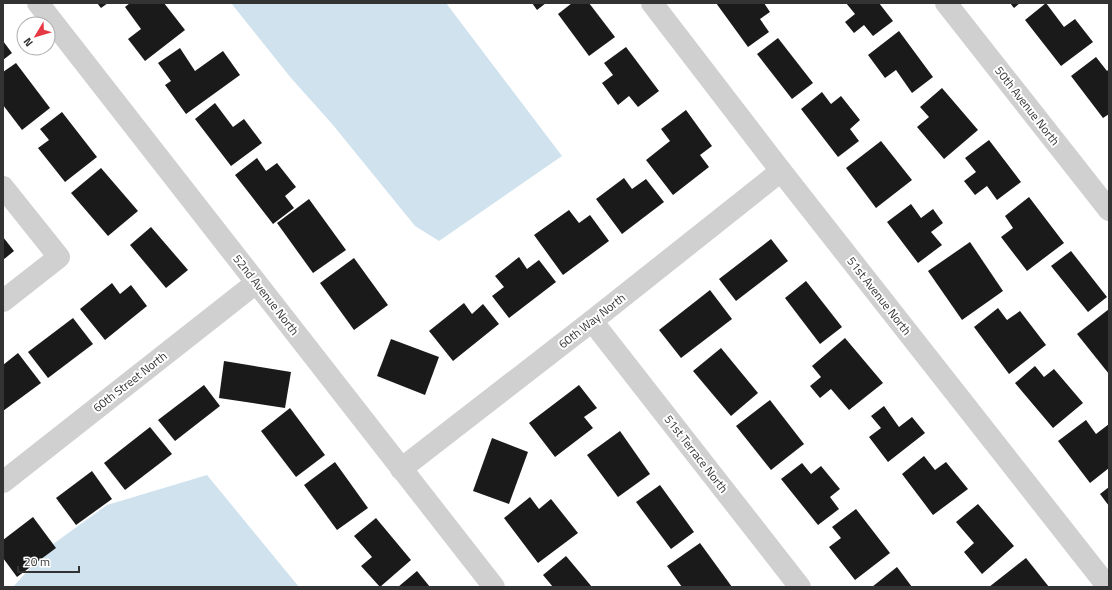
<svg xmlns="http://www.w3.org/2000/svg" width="1112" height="590" font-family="'Titillium Web',sans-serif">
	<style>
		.water { fill: #cfe2ee }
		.building { fill: #1a1a1a }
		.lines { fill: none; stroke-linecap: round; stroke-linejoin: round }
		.minor { stroke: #d0d0d0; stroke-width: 22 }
		.labels { text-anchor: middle; stroke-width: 4; stroke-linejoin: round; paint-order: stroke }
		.street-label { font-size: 12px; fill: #333; stroke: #fff }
	</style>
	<rect width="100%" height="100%" fill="#fff"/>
	<!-- water -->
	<g class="water">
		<path d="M231 3H446L562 156 439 241 415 226 333 125 291 78Z"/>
		<path d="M207 475 299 587H13L49 547 107 505Z"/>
	</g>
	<!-- building -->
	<g class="building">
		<path d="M97 3H108L101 8Z"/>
		<path d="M130 3H164L185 30 145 61 128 39 141 29 125 7Z"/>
		<path d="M532 3H546L537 10Z"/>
		<path d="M572 3H589L615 37 589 56 558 14Z"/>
		<path d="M716 3H764L770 12 760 19 769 32 748 47Z"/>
		<path d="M846 3H879L893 21 873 36 864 25 854 33 845 22 855 14Z"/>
		<path d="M1010 3H1020L1014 8Z"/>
		<path d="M1046 3 1064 27 1075 19 1093 42 1061 66 1025 20Z"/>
		<path d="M899 31 933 77 912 93 896 70 885 78 868 55Z"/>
		<path d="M778 38 813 83 792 99 757 54Z"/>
		<path d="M3 41 12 53 3 60Z"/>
		<path d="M626 47 659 91 638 107 629 96 618 105 602 83 613 75 604 63Z"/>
		<path d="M180 48 195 71 223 51 240 75 186 114 165 85 171 81 158 63Z"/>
		<path d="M1096 57 1107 71 1109 69V114L1103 118 1071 76Z"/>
		<path d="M16 63 50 108 22 130 3 105V72Z"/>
		<path d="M942 88 978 130 944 159 917 127 929 117 920 107Z"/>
		<path d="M822 92 831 104 841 96 860 120 850 129 859 141 838 157 801 109Z"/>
		<path d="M215 103 233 127 244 119 262 143 231 166 195 119Z"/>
		<path d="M686 110 712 146 700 155 709 167 673 195 646 160 670 141 661 129Z"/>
		<path d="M62 112 97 157 65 182 38 148 49 140 40 129Z"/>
		<path d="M989 140 1021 182 997 200 987 186 975 195 964 181 976 172 965 158Z"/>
		<path d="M881 141 912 180 876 208 846 168Z"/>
		<path d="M257 158 266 171 277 163 296 187 285 196 294 208 273 224 235 175Z"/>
		<path d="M101 168 138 211 108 236 71 193Z"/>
		<path d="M624 178 632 189 646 179 664 202 622 234 596 199Z"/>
		<path d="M1029 197 1064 243 1027 271 1001 237 1013 228 1005 216Z"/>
		<path d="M309 199 346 250 313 273 277 223Z"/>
		<path d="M911 204 921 218 933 209 943 223 931 232 942 245 918 263 887 222Z"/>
		<path d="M569 210 579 223 590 215 609 241 563 275 534 235Z"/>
		<path d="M151 227 188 270 166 288 130 245Z"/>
		<path d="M3 237 14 251 3 260Z"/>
		<path d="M771 239 788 261 736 301 719 279Z"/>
		<path d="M970 242 1003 291 962 320 928 271Z"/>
		<path d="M1071 251 1107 297 1088 312 1051 266Z"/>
		<path d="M519 257 527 269 539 260 556 282 509 318 492 296 504 287 495 276Z"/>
		<path d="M354 258 388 305 354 330 320 283Z"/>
		<path d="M806 281 842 327 820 344 785 298Z"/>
		<path d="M112 283 120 294 131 285 147 306 105 340 80 309Z"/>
		<path d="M710 290 732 319 681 358 659 330Z"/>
		<path d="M464 303 472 314 483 304 499 324 453 361 429 331Z"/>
		<path d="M998 308 1007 320 1020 311 1046 345 1009 374 974 327Z"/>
		<path d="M1109 309V374L1077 334Z"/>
		<path d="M73 318 93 344 48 378 28 352Z"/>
		<path d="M845 338 883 383 849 410 831 389 820 398 810 386 821 377 812 366Z"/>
		<path d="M391 339 439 357 425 395 377 376Z"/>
		<path d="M721 348 758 393 731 416 693 371Z"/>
		<path d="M18 353 41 383 3 411V365Z"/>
		<path d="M224 361 291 372 285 408 219 398Z"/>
		<path d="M1035 366 1044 377 1054 369 1083 403 1053 428 1015 383Z"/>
		<path d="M204 385 220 406 175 441 158 420Z"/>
		<path d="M579 385 597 408 584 417 593 428 555 457 529 423Z"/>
		<path d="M770 400 804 444 771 470 736 426Z"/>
		<path d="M884 406 899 427 912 417 925 433 888 462 869 437 881 428 871 416Z"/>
		<path d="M290 408 325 455 296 477 261 431Z"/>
		<path d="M1086 420 1096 434 1109 424V468L1090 483 1058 441Z"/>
		<path d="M150 427 172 454 125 490 104 463Z"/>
		<path d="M620 431 650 474 618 497 587 455Z"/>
		<path d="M492 438 528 452 509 504 473 491Z"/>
		<path d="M924 456 935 470 946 462 968 489 933 515 902 474Z"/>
		<path d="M335 462 368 508 337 530 304 485Z"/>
		<path d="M802 463 811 474 821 466 840 489 830 497 839 509 818 525 781 479Z"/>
		<path d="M92 471 112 499 76 525 56 498Z"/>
		<path d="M660 485 694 532 671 549 636 502Z"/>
		<path d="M1109 487V506L1100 494Z"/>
		<path d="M530 497 539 509 551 499 578 533 538 563 504 518Z"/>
		<path d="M978 504 1014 546 982 574 964 552 974 543 956 522Z"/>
		<path d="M856 509 890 553 855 580 829 547 841 538 832 527Z"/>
		<path d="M33 517 56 548 17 577 3 558V540Z"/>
		<path d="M376 518 411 560 380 587 361 566 372 557 354 536Z"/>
		<path d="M700 543 732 587H682L667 566Z"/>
		<path d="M566 556 592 587H553L543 575Z"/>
		<path d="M1026 558 1049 587H989Z"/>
		<path d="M897 567 912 587H872Z"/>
		<path d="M417 571 430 587H398Z"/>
	</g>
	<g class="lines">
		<!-- minor -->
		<g class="minor">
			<path d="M38 3 494 587"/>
			<path d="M652 3 781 171 1108 587"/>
			<path d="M946 3 1109 210"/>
			<path d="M3 187 59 257 3 301"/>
			<path d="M592 321 800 587"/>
			<path d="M401 469 592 321 781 171"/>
			<path d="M3 482 256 283"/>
		</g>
	</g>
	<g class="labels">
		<!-- street labels -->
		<g class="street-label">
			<text transform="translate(1027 106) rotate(52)" y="4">50th Avenue North</text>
			<text transform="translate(266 295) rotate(52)" y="4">52nd Avenue North</text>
			<text transform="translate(879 296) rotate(52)" y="4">51st Avenue North</text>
			<text transform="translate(592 321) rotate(-38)" y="4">60th Way North</text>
			<text transform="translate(130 382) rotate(-38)" y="4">60th Street North</text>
			<text transform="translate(696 454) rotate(52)" y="4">51st Terrace North</text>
		</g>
	</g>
	<!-- border -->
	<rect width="1112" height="590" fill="none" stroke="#333333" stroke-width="8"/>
	<!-- north arrow -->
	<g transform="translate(36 36) rotate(232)"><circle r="19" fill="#ffffff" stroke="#adadad"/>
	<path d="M0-3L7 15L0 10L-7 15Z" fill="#e63946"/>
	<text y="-6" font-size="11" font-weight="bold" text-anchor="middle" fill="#333333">N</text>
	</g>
	<!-- scale -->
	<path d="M18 566v6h61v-6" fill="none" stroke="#333333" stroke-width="2"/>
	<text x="24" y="566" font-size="12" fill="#333333" stroke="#ffffff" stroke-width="3" paint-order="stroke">20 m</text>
</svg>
